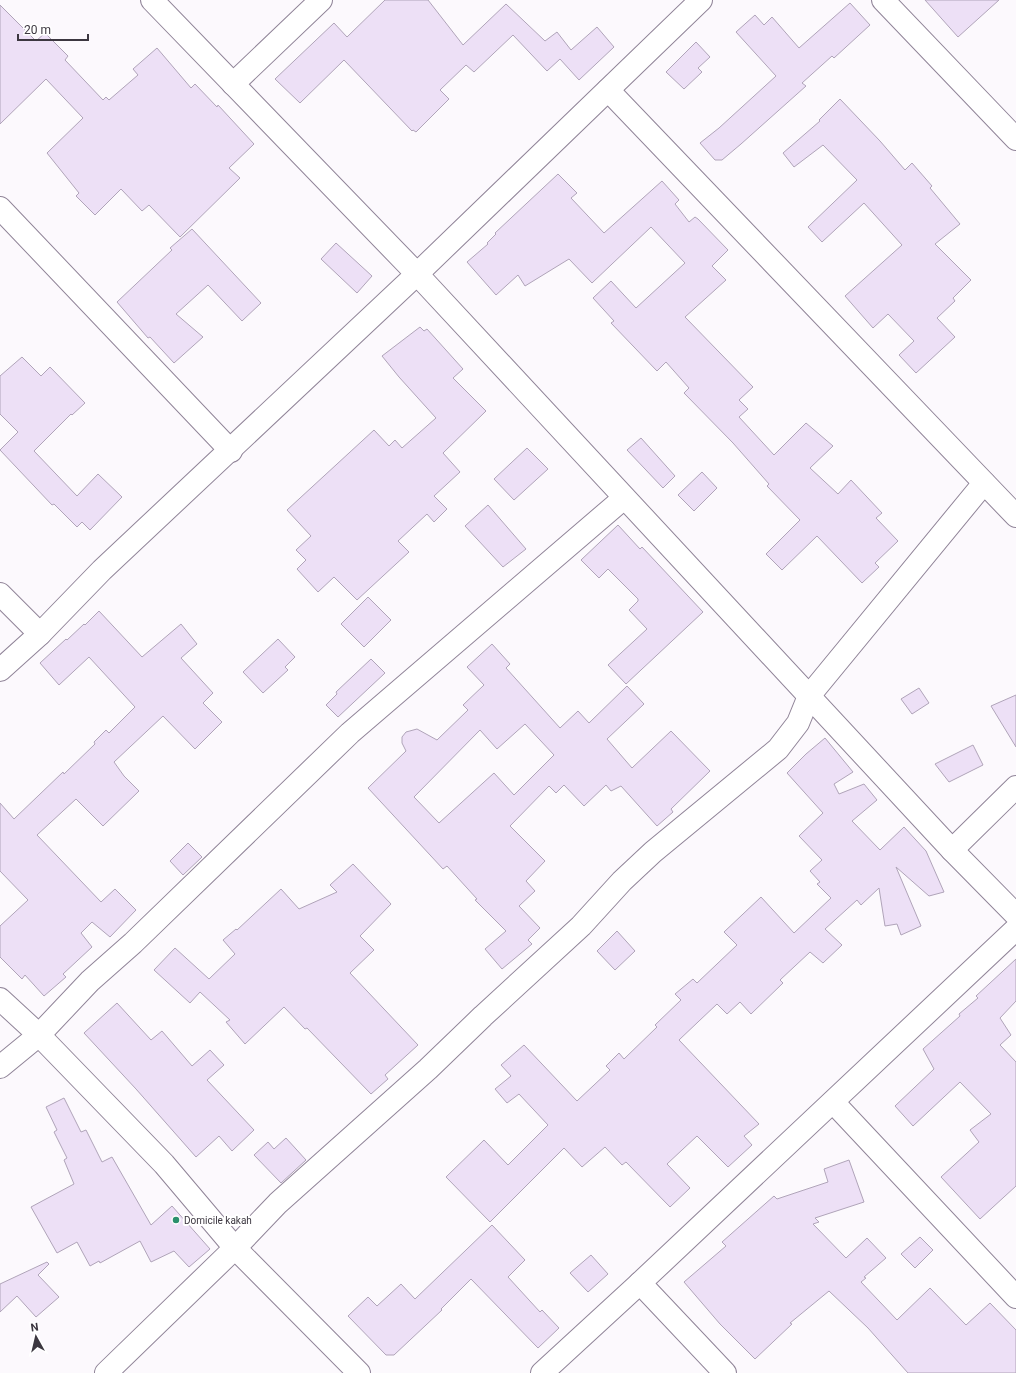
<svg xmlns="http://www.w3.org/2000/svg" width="1016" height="1373" font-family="Roboto,sans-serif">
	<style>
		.building { fill: #ede0f6; stroke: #b0a4b9; fill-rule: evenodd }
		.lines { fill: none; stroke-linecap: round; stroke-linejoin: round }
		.minor-casing { stroke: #908498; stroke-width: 24 }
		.minor { stroke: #fff; stroke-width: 22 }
		.poi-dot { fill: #2a906c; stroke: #fff; stroke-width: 1.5 }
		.labels { text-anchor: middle; stroke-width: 4; stroke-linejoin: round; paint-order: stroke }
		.poi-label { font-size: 10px; fill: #3c3740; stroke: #fff; text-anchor: start }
	</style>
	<rect width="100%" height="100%" fill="#fcf9fd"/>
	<!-- building -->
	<g class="building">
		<path d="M385 0H428L463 45 506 4 545 41 557 32 571 50 597 27 614 47 579 80 560 59 547 71 513 35 474 72 466 65 440 90 449 99 416 132 413 130 412 131 344 60 300 103 275 79 334 23 347 37Z"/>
		<path d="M925 0H999L958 37Z"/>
		<path d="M850 3 870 25 834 58 832 56 802 83 806 86 741 144 722 160H715L700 143 719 128 776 76 736 32 755 15 764 25 772 17 799 48Z"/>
		<path d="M0 5 36 41 45 33 68 56 65 60 103 100 106 97 109 100 138 75 133 69 157 48 191 88 195 84 217 107 218 105 254 144 229 168 240 178 180 237 149 205 142 211 121 189 95 215 76 196 79 193 47 153 83 118 46 79 0 124Z"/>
		<path d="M696 42 710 57 698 68 702 72 684 89 666 72Z"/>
		<path d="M840 99 880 141 905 170 912 163 932 186 930 188 960 224 935 244 971 280 953 298 955 301 937 318 955 337 916 373 899 355 914 341 888 314 873 328 845 296 902 245 864 203 822 242 808 227 857 180 823 145 794 167 783 153 820 121 819 120Z"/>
		<path d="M558 174 577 193 571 198 604 233 662 181 679 200 675 204 689 222 695 217 698 219 728 250 712 266 726 280 685 317 753 387 739 400 748 409 739 417 774 455 806 423 833 446 810 468 838 494 851 480 882 513 876 518 898 541 875 563 879 567 862 583 817 536 782 570 766 554 800 520 767 486 769 484 733 443 684 393 689 388 666 362 657 371 611 323 614 321 593 298 611 281 636 308 685 263 651 227 592 283 569 259 525 286 518 275 496 295 467 262 488 244 487 243 496 234 495 233Z"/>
		<path d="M192 229 261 303 242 321 208 285 176 314 203 337 174 363 150 337 148 338 117 302 172 250 170 248Z"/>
		<path d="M336 243 372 276 357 293 321 259Z"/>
		<path d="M420 327 424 331 427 329 463 369 453 378 486 411 443 453 460 472 434 496 447 509 434 522 427 514 398 541 409 552 357 600 334 577 318 592 297 569 306 560 296 550 311 536 287 510 374 430 389 446 395 440 402 448 436 418 399 377 382 356Z"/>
		<path d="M22 357 41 376 50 367 85 403 72 415 71 414 34 451 77 496 98 474 122 497 90 530 82 522 77 527 54 504 52 505 0 450 18 432 0 414V376Z"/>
		<path d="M641 438 675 476 663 488 627 450Z"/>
		<path d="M527 448 548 469 514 500 494 479Z"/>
		<path d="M702 472 717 488 694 511 678 495Z"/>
		<path d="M488 505 526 549 503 567 465 526Z"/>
		<path d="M618 525 640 549 642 547 703 612 626 684 608 665 647 629 629 610 638 601V599L608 569 599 578 581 560Z"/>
		<path d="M368 597 391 620 364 647 341 624Z"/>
		<path d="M99 611 142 657 181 624 197 644 181 658 213 693 203 703 222 722 195 749 163 716 114 762 124 776 139 791 103 826 76 799 37 835 101 902 115 889 136 910 110 937 92 922 81 933 92 947 63 974 66 977 44 996 25 975 22 979 0 957V926L28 900 0 871V803L14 819 63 772 64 774 95 744 94 742 106 730 109 733 135 707 89 657 59 685 40 663 66 639 67 640 84 624 85 625Z"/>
		<path d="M278 639 295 657 285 667 288 670 263 693 243 672Z"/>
		<path d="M492 644 510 664 506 668 560 728 578 711 589 723 627 686 644 704 607 739 632 768 671 731 710 771 671 809 673 812 657 826 621 786 611 791 606 785 584 806 564 785 556 793 549 786 510 826 545 861 526 881 535 891 519 906 540 928 528 940 532 944 502 969 485 949 506 931 475 900 477 899 447 866 443 869 368 788 406 751 402 743V737L406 732 417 729 437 740 468 710 463 705 484 685 467 667ZM525 724 554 755 514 795 494 773 439 823 414 797 480 730 497 749Z"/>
		<path d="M371 659 385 673 338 717 326 705 337 694 336 692Z"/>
		<path d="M919 688 929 703 912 714 901 699Z"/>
		<path d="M1016 695V747L991 706Z"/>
		<path d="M825 738 853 772 834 784 839 794 864 784 877 800 852 821 880 850 904 827 926 851 944 892 929 896 896 867 921 926 901 935 897 924 885 926 879 888 861 905 857 900 825 929 842 945 823 963 810 952 780 980 783 983 751 1014 740 1002 727 1014 717 1004 679 1040 759 1124 744 1136 752 1145 728 1167 697 1136 667 1164 690 1188 670 1207 626 1162 622 1165 605 1147 582 1167 564 1148 490 1222 446 1177 484 1140 508 1165 548 1125 519 1094 507 1103 495 1089 511 1076 501 1065 524 1045 577 1101 610 1070 606 1066 619 1053 624 1059 657 1027 655 1025 681 1000 675 994 693 979 697 983 737 945 724 932 761 897 794 933 831 898 817 884 820 882 810 871 822 860 799 836 823 813 787 773 806 754Z"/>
		<path d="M973 745 983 765 949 782 935 764Z"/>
		<path d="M188 843 202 857 183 875 170 861Z"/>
		<path d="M353 864 391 904 360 936 374 950 350 973 418 1045 385 1075 388 1079 371 1094 307 1028 305 1029 284 1007 245 1044 226 1022 230 1020 200 992 190 1003 154 970 175 948 209 979 235 954 223 940 236 929 237 930 281 889 299 909 337 892 330 885Z"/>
		<path d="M617 931 635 951 615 970 597 951Z"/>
		<path d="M1016 959V1001L1000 1018 1011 1035 1000 1045 1016 1062V1186L980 1219 941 1177 979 1142 970 1130 991 1114 960 1082 913 1126 895 1106 934 1069 923 1049 960 1016 959 1014 978 998 976 996Z"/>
		<path d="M117 1003 151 1040 162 1031 192 1066 210 1050 224 1065 207 1080 254 1130 232 1151 219 1136 196 1157 136 1089 84 1033Z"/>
		<path d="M64 1098 81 1132 86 1130 102 1162 112 1157 151 1225 172 1206 210 1249 189 1267 174 1251 151 1262 140 1241 100 1263 99 1261 90 1266 77 1242 57 1253 31 1207 74 1184 64 1160 67 1158 54 1132 57 1130 46 1107Z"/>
		<path d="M286 1138 306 1160 281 1183 254 1155 268 1142 274 1149Z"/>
		<path d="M849 1160 864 1202 815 1218 819 1222 813 1224 846 1258 867 1238 886 1258 864 1277 866 1278 861 1282 897 1320 930 1288 966 1325 990 1303 1016 1330V1373H908L868 1328 829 1291 790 1323 792 1324 755 1359 720 1324 684 1282 726 1246 722 1242 774 1196 777 1199 828 1182 824 1169Z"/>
		<path d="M492 1225 525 1260 508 1277 540 1312 542 1310 559 1328 538 1348 471 1279 441 1309 442 1310 394 1355H386L348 1316 368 1297 377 1306 401 1284 415 1299Z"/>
		<path d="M920 1237 933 1250 915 1268 901 1254Z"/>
		<path d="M591 1255 608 1274 588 1292 570 1273Z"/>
		<path d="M47 1262 49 1264 38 1275 59 1297 36 1317 17 1296 0 1312V1284Z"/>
	</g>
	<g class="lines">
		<!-- minor casing -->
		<g class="minor-casing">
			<g id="minor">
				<path d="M152 0 417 274 952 850 1016 915"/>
				<path d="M883 0 1016 139"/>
				<path d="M233 84 321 0"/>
				<path d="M608 90 1016 516"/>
				<path d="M0 208 231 451"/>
				<path d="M0 594 40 634"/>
				<path d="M0 670 40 634 102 570 417 274 701 0"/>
				<path d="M952 850 1016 787"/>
				<path d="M0 999 39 1035 164 1164 235 1248 359 1373"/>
				<path d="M0 1067 39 1035 90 981 133 943 350 733 624 498"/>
				<path d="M833 1102 1016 1297"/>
				<path d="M640 1283 725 1373"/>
				<path d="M106 1373 235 1248 278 1203 428 1069 483 1016 581 926 622 881 653 852 778 749 798 723 809 696 984 483"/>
				<path d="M542 1373 640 1283 1016 929"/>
			</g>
		</g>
		<!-- minor -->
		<use href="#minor" class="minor"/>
	</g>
	<!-- markers -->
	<circle class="poi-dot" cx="176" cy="1220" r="4"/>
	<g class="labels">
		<!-- poi labels -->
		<g class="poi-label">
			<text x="184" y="1224">Domicile kakah</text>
		</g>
	</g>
	<!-- north arrow -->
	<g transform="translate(36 1337) rotate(352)" stroke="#ffffff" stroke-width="3" paint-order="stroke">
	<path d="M0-3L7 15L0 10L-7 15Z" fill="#3c3740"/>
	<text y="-6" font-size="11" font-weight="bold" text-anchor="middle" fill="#3c3740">N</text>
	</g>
	<!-- scale -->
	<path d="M18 34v6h70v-6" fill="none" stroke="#3c3740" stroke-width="2"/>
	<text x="24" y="34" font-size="12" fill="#3c3740" stroke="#ffffff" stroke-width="3" paint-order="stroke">20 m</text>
</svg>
